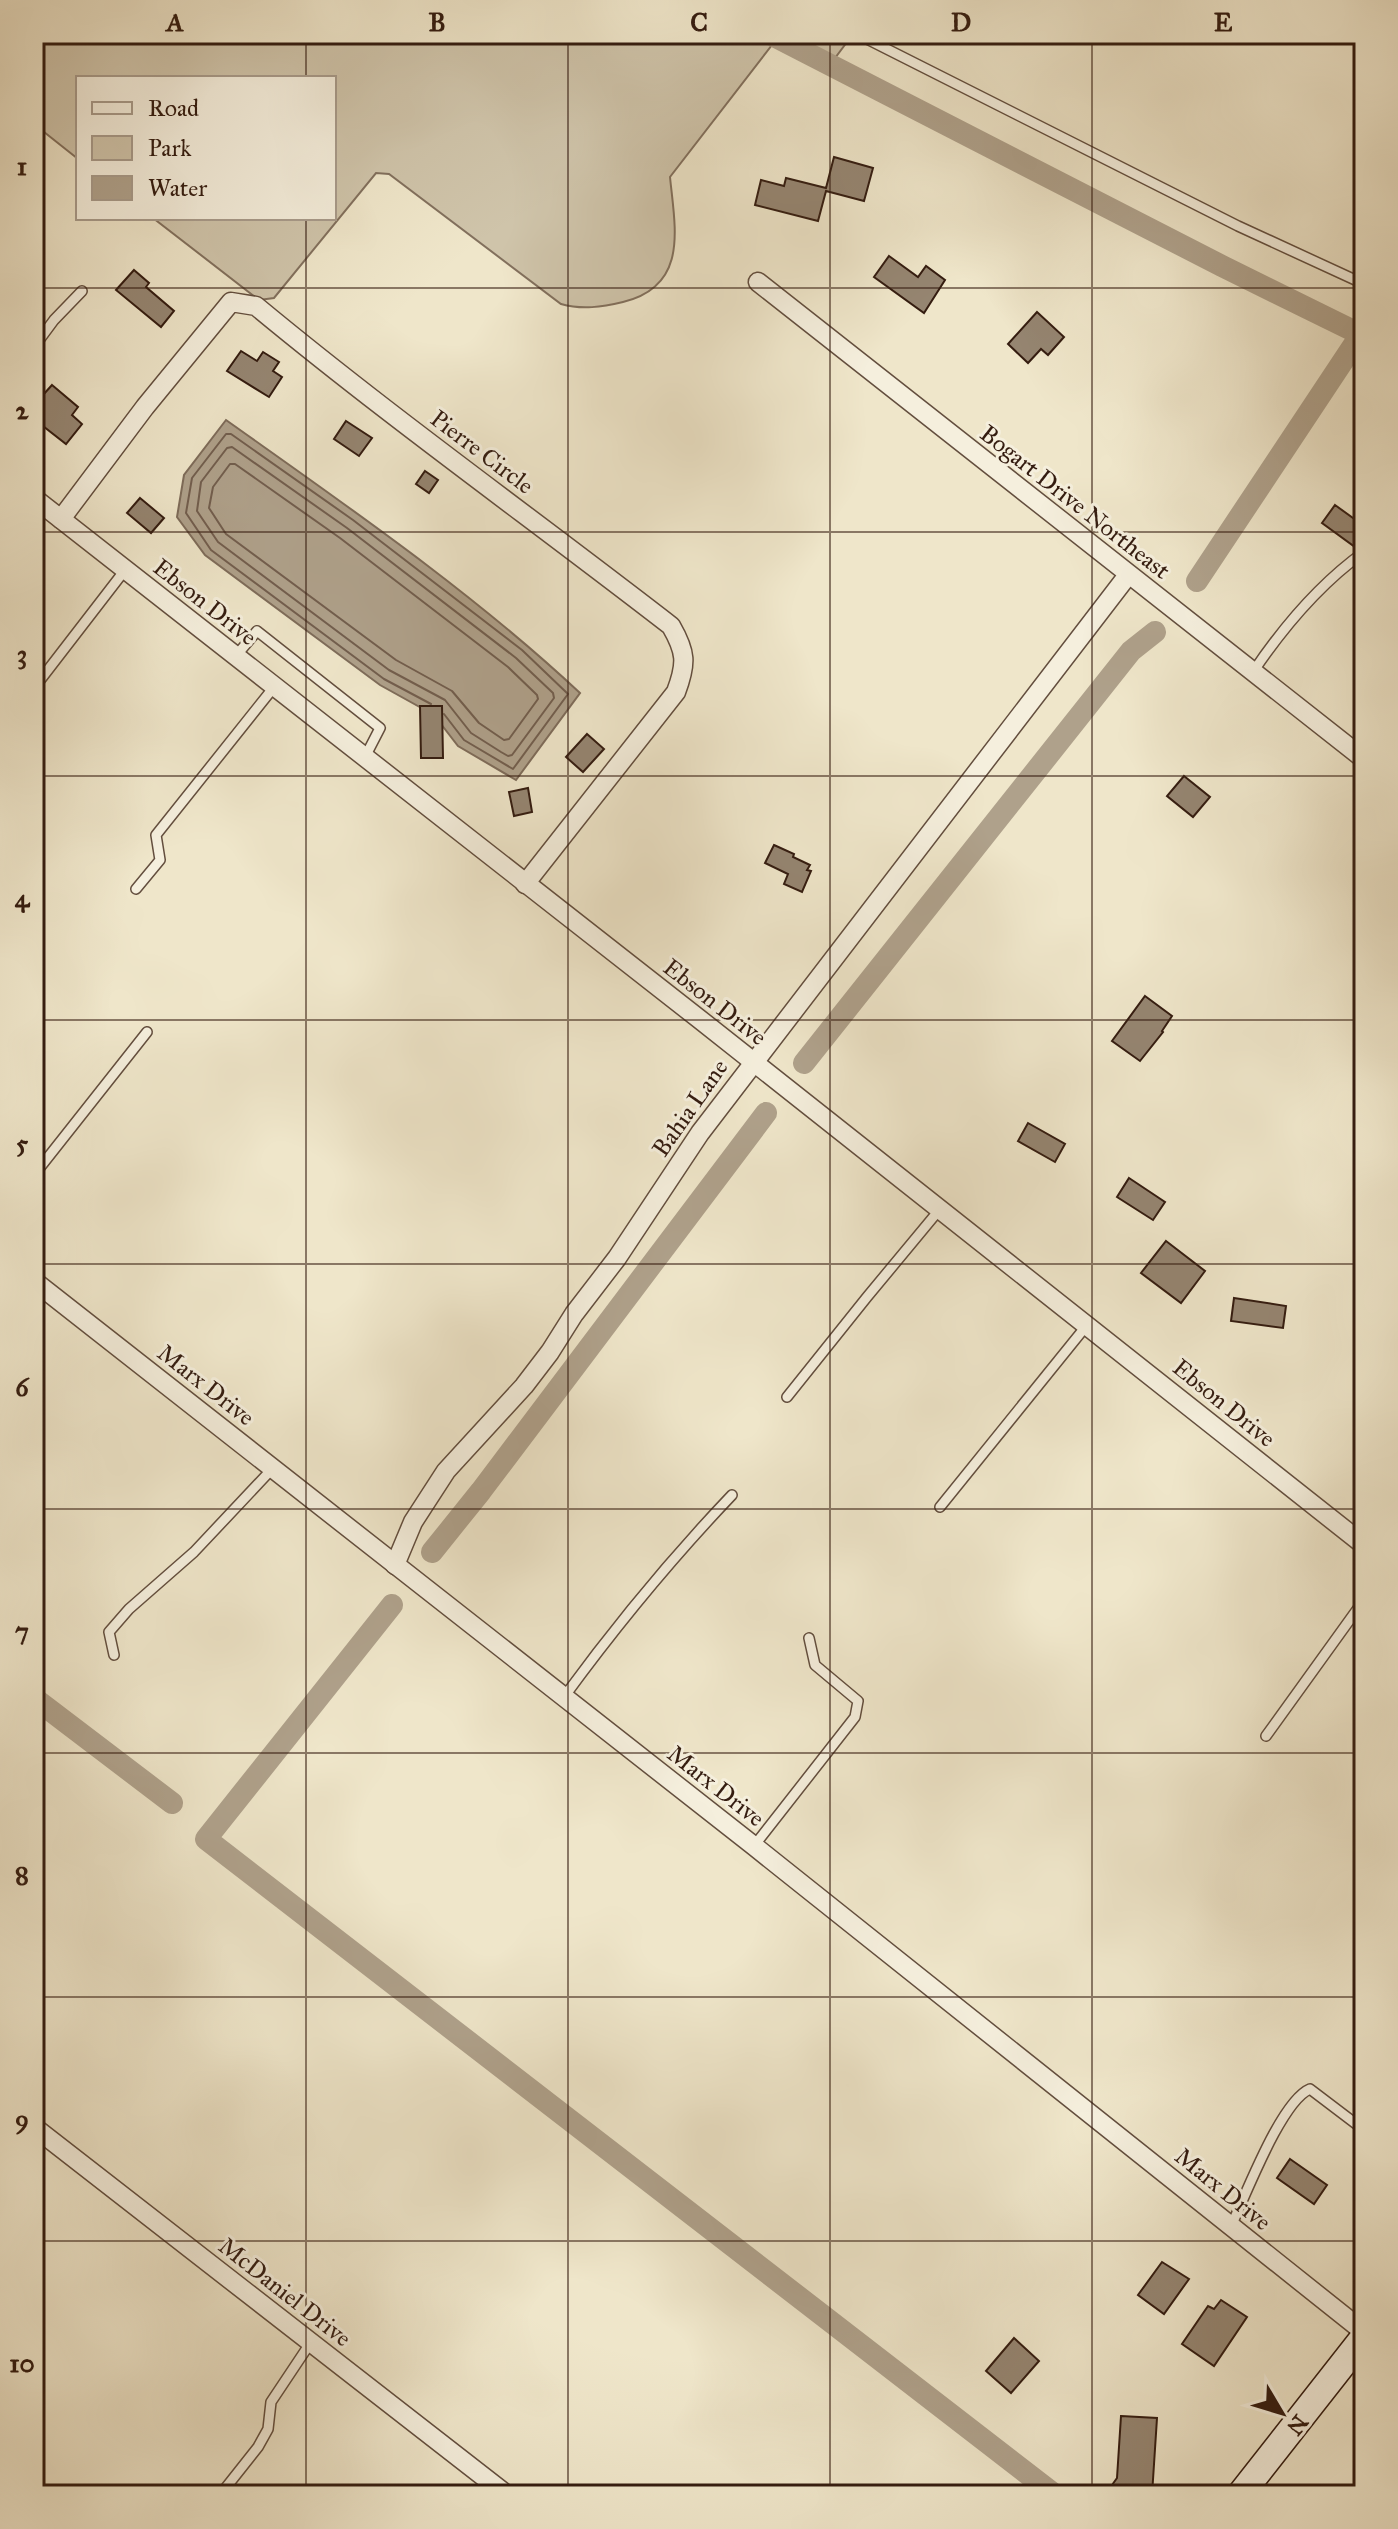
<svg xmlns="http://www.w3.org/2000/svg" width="1398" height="2529" font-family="'IM FELL Great Primer',serif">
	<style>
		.green { fill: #cfc4aa; stroke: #82705d; stroke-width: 2 }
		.water { fill: #afa18b; stroke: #7e6c5a; stroke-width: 2 }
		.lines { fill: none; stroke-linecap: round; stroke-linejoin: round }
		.shore { stroke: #725e4e; stroke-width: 2 }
		.canal { stroke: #afa18b; stroke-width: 22 }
		.building { fill: #958571; stroke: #341c10; stroke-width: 2 }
		.lane-casing { stroke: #634e3e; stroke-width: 12 }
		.street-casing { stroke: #634e3e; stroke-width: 21 }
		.secondary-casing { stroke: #341c10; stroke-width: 29 }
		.lane { stroke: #f5efdd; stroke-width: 9 }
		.street { stroke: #f5efdd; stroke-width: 18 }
		.secondary { stroke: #f5efdd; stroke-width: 26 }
		.grid { fill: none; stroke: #341c10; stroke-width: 2; stroke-opacity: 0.55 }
		.labels { text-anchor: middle; stroke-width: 6; stroke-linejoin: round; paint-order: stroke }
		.street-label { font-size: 24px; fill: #341c10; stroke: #f5efdd }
		.neatline { fill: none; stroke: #341c10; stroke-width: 3 }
		.grid-label { font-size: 26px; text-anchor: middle; font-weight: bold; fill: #341c10 }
	</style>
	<rect width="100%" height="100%" fill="#efe6ca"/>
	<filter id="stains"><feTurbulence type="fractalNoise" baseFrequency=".0025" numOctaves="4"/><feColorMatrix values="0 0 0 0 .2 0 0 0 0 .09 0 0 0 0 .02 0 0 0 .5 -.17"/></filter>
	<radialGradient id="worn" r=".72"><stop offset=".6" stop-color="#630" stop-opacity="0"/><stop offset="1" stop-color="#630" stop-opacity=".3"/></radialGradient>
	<!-- green -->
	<path class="green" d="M34 34H853L826 70 772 45 670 177C675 228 689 286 623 302 602 307 582 310 561 304L389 174 376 173 274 298 259 300 153 218H334V78H78V159L34 124Z"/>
	<!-- water -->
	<path class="water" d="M226 420C347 506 471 591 580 693L516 780 458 746 434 715 380 685 205 555 177 517 184 475Z"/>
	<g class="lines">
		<!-- shore -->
		<g class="shore">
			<path d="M232 447 347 528 516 658 553 693 554 698 512 755 508 756 501 752 471 733 445 700 389 670 218 542 197 511 201 482 227 448Z"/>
			<path d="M230 464H235L340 538 508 667 537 695 538 699 509 739 504 740 479 723 452 691 396 660 226 534 209 508 213 487Z"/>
			<path d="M431 704 384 679 211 550 186 513 192 478 226 434H231L353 520 522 650 568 694 513 769 464 740 444 714"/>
		</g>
		<!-- canal -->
		<g class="canal">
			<path d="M770 34 1222 266 1364 336"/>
			<path d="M1197 581 1361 334"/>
			<path d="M804 1063 1131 651 1155 632"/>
			<path d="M432 1552 481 1491 766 1113"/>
			<path d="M392 1605 206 1839 1055 2495"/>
			<path d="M34 1698 172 1803"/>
		</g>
	</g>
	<!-- building -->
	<g class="building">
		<path d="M834 157 873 168 864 201 826 191 818 221 755 205 761 180 784 186 786 178 826 188Z"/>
		<path d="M889 256 918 277 926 266 945 280 924 313 874 277Z"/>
		<path d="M134 270 149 283 146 287 174 311 161 327 116 290Z"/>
		<path d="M1037 312 1064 337 1048 355 1041 349 1028 363 1008 344Z"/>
		<path d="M241 351 257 361 263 352 279 362 273 371 282 377 269 397 227 371Z"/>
		<path d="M52 385 78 407 72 415 82 424 66 444 34 419V405Z"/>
		<path d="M346 421 372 438 359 456 334 439Z"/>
		<path d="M425 471 438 480 429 493 416 484Z"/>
		<path d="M140 498 164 518 151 533 127 513Z"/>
		<path d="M1335 505 1364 526V535L1355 547 1322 523Z"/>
		<path d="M420 706H442L443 758H421Z"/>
		<path d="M587 734 604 749 583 772 566 757Z"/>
		<path d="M1184 776 1210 797 1193 817 1167 796Z"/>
		<path d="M528 788 532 812 514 816 509 792Z"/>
		<path d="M774 845 794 854 793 857 810 865 807 870 811 871 802 892 784 884 788 874 765 863Z"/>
		<path d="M1145 996 1172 1016 1162 1031 1163 1032 1140 1061 1112 1041Z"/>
		<path d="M1028 1123 1065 1144 1055 1162 1018 1141Z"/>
		<path d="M1129 1178 1165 1202 1153 1220 1117 1197Z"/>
		<path d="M1166 1241 1205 1271 1181 1303 1141 1273Z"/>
		<path d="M1234 1298 1286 1306 1283 1328 1231 1321Z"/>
		<path d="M1290 2159 1327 2185 1314 2204 1277 2178Z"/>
		<path d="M1162 2262 1189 2279 1164 2314 1138 2295Z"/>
		<path d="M1221 2300 1247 2317 1214 2366 1182 2344 1208 2306 1214 2309Z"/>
		<path d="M1014 2338 1039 2361 1011 2393 986 2371Z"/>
		<path d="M1121 2416 1157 2418 1152 2495H1105L1117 2478Z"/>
	</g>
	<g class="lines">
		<!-- lane casing -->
		<g class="lane-casing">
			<g id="lane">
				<path d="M857 34 1238 226 1364 284"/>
				<path d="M34 347 54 320 82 291"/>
				<path d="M235 657 257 631 380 728 364 759"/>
				<path d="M1253 672C1282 629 1321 583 1364 552"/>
				<path d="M34 688 125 570"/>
				<path d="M136 889 160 860 156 835 274 687"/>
				<path d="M34 1175 147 1032"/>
				<path d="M787 1397 867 1297 940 1209"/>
				<path d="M940 1507 1087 1325"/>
				<path d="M114 1655 109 1632 129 1609 194 1552 273 1468"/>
				<path d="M564 1697C616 1626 671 1559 732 1495"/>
				<path d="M1266 1736 1364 1600"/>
				<path d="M754 1846 855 1717 858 1701 815 1665 809 1638"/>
				<path d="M1231 2226C1246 2195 1281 2101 1310 2089L1364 2130"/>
				<path d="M220 2495 258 2447 268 2429 271 2402 311 2342"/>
			</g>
		</g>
		<!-- street casing -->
		<g class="street-casing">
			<g id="street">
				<path d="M758 282 1364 759"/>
				<path d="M34 498 698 1018 1364 1545"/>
				<path d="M61 519 145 407 231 302 256 306C390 417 533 519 671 626 686 652 687 663 676 692L525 884"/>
				<path d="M34 1281 754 1846 1364 2332"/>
				<path d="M395 1565 413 1522 446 1471 524 1386 550 1352 574 1314 617 1258 700 1133 1128 575"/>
				<path d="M34 2127 507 2495"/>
			</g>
		</g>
		<!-- secondary casing -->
		<g class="secondary-casing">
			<path id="secondary" d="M1240 2495 1364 2337"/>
		</g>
		<!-- lane -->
		<use href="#lane" class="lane"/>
		<!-- street -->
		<use href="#street" class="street"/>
		<!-- secondary -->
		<use href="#secondary" class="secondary"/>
	</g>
	<!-- grid -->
	<path class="grid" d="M306 34V78M568 34V2495M830 34V2495M1092 34V2495M306 218V2495M34 288H1364M34 532H1364M34 776H1364M34 1020H1364M34 1264H1364M34 1509H1364M34 1753H1364M34 1997H1364M34 2241H1364"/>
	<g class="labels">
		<!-- street labels -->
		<g class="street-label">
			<text transform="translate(482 452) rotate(37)" y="8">Pierre Circle</text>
			<text transform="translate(1075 502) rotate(38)" y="8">Bogart Drive Northeast</text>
			<text transform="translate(205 602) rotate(38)" y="8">Ebson Drive</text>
			<text transform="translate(715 1002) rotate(38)" y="8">Ebson Drive</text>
			<text transform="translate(690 1108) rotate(-55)" y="8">Bahia Lane</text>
			<text transform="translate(206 1385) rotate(38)" y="8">Marx Drive</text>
			<text transform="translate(1224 1403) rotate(39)" y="8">Ebson Drive</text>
			<text transform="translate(716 1786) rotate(38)" y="8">Marx Drive</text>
			<text transform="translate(1223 2189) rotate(39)" y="8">Marx Drive</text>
			<text transform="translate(285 2292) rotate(38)" y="8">McDaniel Drive</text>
		</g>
	</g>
	<!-- margin -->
	<rect width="1398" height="2529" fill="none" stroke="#efe6ca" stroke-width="88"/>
	<!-- legend -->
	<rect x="76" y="76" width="260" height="144" fill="#f5efdd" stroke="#a89b8b" stroke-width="2"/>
	<rect x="92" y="102" width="40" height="12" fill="#f5efdd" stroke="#a89b8b" stroke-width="2"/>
	<text x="148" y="116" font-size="24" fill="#341c10">Road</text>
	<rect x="92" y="136" width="40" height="24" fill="#cfc4aa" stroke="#a89b8b" stroke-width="2"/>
	<text x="148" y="156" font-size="24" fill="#341c10">Park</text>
	<rect x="92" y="176" width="40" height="24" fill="#afa18b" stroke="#a89b8b" stroke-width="2"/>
	<text x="148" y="196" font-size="24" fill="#341c10">Water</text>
	<!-- north arrow -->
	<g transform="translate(1282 2413) rotate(128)" stroke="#f5efdd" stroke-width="6" paint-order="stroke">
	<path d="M0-6L14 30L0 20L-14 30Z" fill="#341c10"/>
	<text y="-12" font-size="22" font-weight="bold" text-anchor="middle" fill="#341c10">N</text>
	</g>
	<rect x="44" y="44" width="1310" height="2441" class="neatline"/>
	<g class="grid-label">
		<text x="175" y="31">A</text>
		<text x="437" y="31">B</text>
		<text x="699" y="31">C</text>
		<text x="961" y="31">D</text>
		<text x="1223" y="31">E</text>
		<text x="22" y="175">1</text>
		<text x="22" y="419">2</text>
		<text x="22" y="663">3</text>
		<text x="22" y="907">4</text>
		<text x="22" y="1152">5</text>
		<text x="22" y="1396">6</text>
		<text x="22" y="1640">7</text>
		<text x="22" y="1884">8</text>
		<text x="22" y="2128">9</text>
		<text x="22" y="2372">10</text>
	</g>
	<rect width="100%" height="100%" filter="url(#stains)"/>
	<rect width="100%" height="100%" fill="url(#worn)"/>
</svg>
